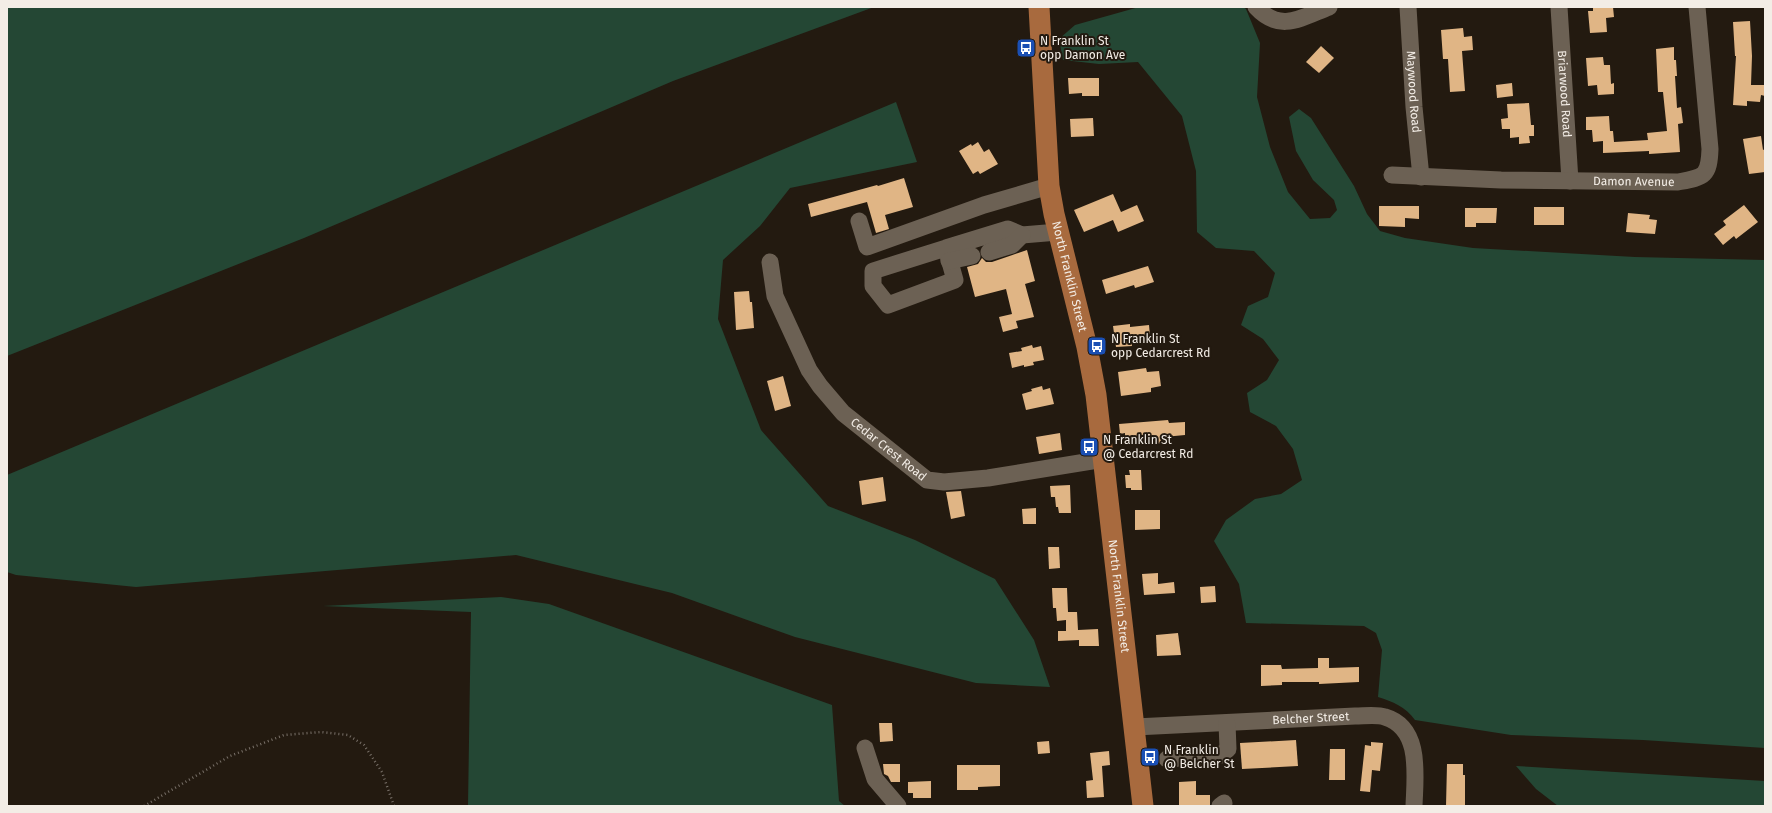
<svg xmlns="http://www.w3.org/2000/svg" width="1772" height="813" font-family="'Fira Sans',sans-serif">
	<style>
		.green { fill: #244734 }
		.building { fill: #e0b585 }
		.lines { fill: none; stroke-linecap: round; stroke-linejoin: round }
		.path { stroke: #797169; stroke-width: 2.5; stroke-dasharray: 1 3; stroke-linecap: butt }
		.minor { stroke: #6c6154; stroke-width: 17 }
		.major { stroke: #a86a3e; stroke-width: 21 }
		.labels { text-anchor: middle; stroke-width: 4; stroke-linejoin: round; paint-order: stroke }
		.poi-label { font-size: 12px; fill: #f3ede6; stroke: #231a10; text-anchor: start }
		.street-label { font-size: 12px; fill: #f3ede6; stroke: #231a10 }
	</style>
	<rect width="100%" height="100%" fill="#231a10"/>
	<!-- green -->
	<g class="green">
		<path d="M7 7H874L673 81 304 238 7 356Z"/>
		<path d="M1139 7H1243L1246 9 1260 43 1257 97 1270 147 1288 192 1310 219 1330 218 1337 210 1334 200 1313 180 1296 151 1289 117 1299 109 1311 118 1354 186 1367 214 1380 231 1405 238 1473 248 1635 257 1765 260V748L1643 740 1511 735 1415 720C1405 706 1393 702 1378 697L1382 650 1376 633 1364 626 1246 623 1239 584 1214 541 1226 520 1255 499 1281 494 1302 480 1293 449 1276 426 1250 412 1247 393 1267 380 1279 360 1263 339 1241 325 1248 306 1268 297 1275 273 1254 251 1216 248 1197 232 1196 171 1182 116 1138 62 1099 64 1063 60 1059 39 1075 25Z"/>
		<path d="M896 102 917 162 790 188 760 226 723 260 718 319 761 430 828 506 915 540 995 579 1034 640 1050 687 976 683 795 637 672 593 516 555 136 587 16 575 7 572V475Z"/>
		<path d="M501 597 549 604 832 705 839 801 845 806H468L471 612 323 606Z"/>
		<path d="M1516 766 1765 781V806H1558L1536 789Z"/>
	</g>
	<!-- building -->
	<g class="building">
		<path d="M1593 7H1613L1614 17 1606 18 1607 32 1590 33 1588 11H1593Z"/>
		<path d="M1750 21 1752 56 1751 85H1765V96L1761 95 1760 102 1747 101V106L1733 105 1736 56H1735L1733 22Z"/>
		<path d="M1463 28 1464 37 1472 36 1473 50 1462 51 1465 91 1450 92 1448 59H1443L1441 30Z"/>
		<path d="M1321 46 1334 58 1319 73 1306 62Z"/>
		<path d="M1674 47V60H1676L1677 76H1675L1677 108 1681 107 1683 123 1678 124 1680 152 1649 154V151L1603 153V141L1593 142 1592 130H1586V117L1609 116 1610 131H1613L1614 142 1648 140 1647 133 1667 131 1663 92H1658L1656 49Z"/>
		<path d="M1603 57 1604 65H1610L1611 84 1614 83V94L1598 95 1597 85 1588 86 1586 58Z"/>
		<path d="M1068 78H1099V96H1082V93L1069 94Z"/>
		<path d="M1512 83 1513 96 1497 98 1496 85Z"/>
		<path d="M1529 103 1531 125H1534V136H1529L1530 143 1519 144V137L1510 138V129H1502L1501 119 1508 118 1507 104Z"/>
		<path d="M1093 118 1094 136 1071 137 1070 119Z"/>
		<path d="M1761 136 1763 150 1765 149V172L1749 174 1743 139Z"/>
		<path d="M978 142 984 152 989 149 998 164 980 174 978 171 973 174 959 151 971 144 972 146Z"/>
		<path d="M904 178 913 207 885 215 889 229 876 233 867 202 811 217 808 204 877 185 878 186Z"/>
		<path d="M1113 194 1121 212 1137 205 1144 221 1118 232 1113 220 1084 232 1074 210Z"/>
		<path d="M1744 205 1758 222 1736 239 1734 236 1723 245 1714 234 1726 225 1723 221Z"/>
		<path d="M1379 206H1419V219L1405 218V227L1379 226Z"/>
		<rect x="1534" y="207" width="30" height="18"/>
		<path d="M1465 208H1497L1496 223H1476V227H1465Z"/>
		<path d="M1628 213 1650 215 1649 219 1657 220 1655 234 1626 232Z"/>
		<path d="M1027 250 1035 281 1025 284 1034 317 1016 321 1018 328 1003 332 999 317 1012 314 1006 289 975 297 967 267 978 264 982 258 986 262H992Z"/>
		<path d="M1148 266 1154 282 1135 288 1134 285 1106 294 1102 280Z"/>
		<path d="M749 291 750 302H752L754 328 736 330 734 292Z"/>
		<path d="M1130 324V327L1149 325 1150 336 1131 338 1132 346 1116 347 1113 326Z"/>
		<path d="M1032 345 1033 348 1041 346 1044 360 1033 362 1034 365 1024 367V365L1012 368 1009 353 1022 351 1021 348Z"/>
		<path d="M1146 368 1147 372 1159 371 1161 386 1151 388V392L1121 396 1118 372Z"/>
		<path d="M783 376 791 406 775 411 767 381Z"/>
		<path d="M1042 386 1043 390 1050 388 1054 404 1026 410 1022 394 1032 391 1031 389Z"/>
		<path d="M1168 420 1169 423 1185 422V435L1164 437V443L1150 444V441L1143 442V436L1125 437V433L1120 434 1119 424Z"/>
		<path d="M1060 433 1062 450 1039 454 1036 437Z"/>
		<path d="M1129 470H1141L1142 490H1131V488H1126L1125 475H1130Z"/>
		<path d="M883 477 886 501 862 505 859 481Z"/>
		<path d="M1070 485 1071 513H1059L1058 507H1056L1055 497H1051L1050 486Z"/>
		<path d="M961 491 965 516 951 519 946 492Z"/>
		<path d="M1036 508V524H1023L1022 509Z"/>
		<path d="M1135 510H1160V529L1135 530Z"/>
		<path d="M1048 547H1059L1060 568 1049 569Z"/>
		<path d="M1158 573V584L1174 582 1175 593 1144 595 1142 574Z"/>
		<path d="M1215 586 1216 602 1201 603 1200 587Z"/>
		<path d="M1052 588H1067L1068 612H1077L1078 630 1098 629 1099 646H1079V640L1058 641V631H1066V620L1057 621 1056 608H1053Z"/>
		<path d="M1178 633 1181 655 1157 656 1156 635Z"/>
		<path d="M1318 658H1329V668L1359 667V682L1319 684V682H1282V685L1261 686V665H1281L1282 669 1318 668Z"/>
		<path d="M879 723H892L893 741 880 742Z"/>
		<path d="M1296 740 1298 766 1242 769 1240 743Z"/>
		<path d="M1049 741 1050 753 1038 754 1037 742Z"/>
		<path d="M1371 742 1383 743 1380 771 1372 770 1370 792 1360 791 1365 745 1371 746Z"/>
		<path d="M1330 749H1345V780H1329Z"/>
		<path d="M1109 751 1110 765 1102 766 1104 797 1087 798 1086 781 1093 780 1090 753Z"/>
		<path d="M883 764H900V782H891L888 776 884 774Z"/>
		<path d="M1447 764H1463V775H1465V806H1446Z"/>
		<path d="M957 765H1000V786L978 787V790H957Z"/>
		<path d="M931 781V798H913V793H908V782Z"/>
		<path d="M1196 781V795H1210V806H1179V782Z"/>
	</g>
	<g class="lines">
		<!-- path -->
		<path class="path" d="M144 806 230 756 284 735 321 732 348 735 364 745 382 772 394 806"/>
		<!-- minor -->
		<g class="minor">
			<path d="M1256 7C1280 33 1301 18 1329 7"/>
			<path id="s1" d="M1408 7 1414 107 1421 177"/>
			<path id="s2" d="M1559 7 1570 181"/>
			<path id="s3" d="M1392 175 1501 180 1678 182C1704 177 1709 177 1710 149L1697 7"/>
			<path d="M859 221 867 247 984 205 1049 186"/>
			<path d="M946 248 873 271V286L888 305 955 280 946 248 1008 229 1022 235 1058 232"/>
			<path d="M989 252 1012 245 1022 235"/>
			<path d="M949 261 972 256"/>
			<path id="s4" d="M770 262 775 296 809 370 820 386 843 413 927 480 944 482 988 478 1104 459"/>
			<path id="s5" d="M1135 727 1355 716C1364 716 1377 714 1385 717 1422 728 1415 776 1414 806"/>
			<path d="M865 748 875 779 898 806"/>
			<path d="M1167 759 1221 755 1228 749 1227 723"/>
			<path d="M1220 806 1224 803"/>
		</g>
		<!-- major -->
		<path class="major" id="s6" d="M1039 7 1049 186 1054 214 1087 347 1096 395 1143 806"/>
	</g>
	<!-- icons -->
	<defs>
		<g id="bus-square" transform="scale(1)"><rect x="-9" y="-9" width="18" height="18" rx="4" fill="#1a4fb4" stroke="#231a10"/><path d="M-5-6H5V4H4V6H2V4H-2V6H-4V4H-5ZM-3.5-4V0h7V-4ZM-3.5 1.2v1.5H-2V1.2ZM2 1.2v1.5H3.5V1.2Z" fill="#fff"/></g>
	</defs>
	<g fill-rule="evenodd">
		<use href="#bus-square" x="1026" y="48"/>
		<use href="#bus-square" x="1097" y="346"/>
		<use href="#bus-square" x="1089" y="447"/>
		<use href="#bus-square" x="1150" y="757"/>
	</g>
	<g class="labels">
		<!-- poi labels -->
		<g class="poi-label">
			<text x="1040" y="45">N Franklin St<tspan x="1040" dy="14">opp Damon Ave</tspan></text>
			<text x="1111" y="343">N Franklin St<tspan x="1111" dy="14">opp Cedarcrest Rd</tspan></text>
			<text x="1103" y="444">N Franklin St<tspan x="1103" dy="14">@ Cedarcrest Rd</tspan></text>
			<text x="1164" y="754">N Franklin<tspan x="1164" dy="14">@ Belcher St</tspan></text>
		</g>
		<!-- street labels -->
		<g class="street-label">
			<text dy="4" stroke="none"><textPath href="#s1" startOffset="85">Maywood Road</textPath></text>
			<text dy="4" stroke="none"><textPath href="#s2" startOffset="87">Briarwood Road</textPath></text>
			<text dy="4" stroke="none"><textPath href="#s3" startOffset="242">Damon Avenue</textPath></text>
			<text dy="4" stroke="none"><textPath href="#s6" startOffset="272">North Franklin Street</textPath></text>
			<text dy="4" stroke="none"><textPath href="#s4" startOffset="229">Cedar Crest Road</textPath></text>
			<text dy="4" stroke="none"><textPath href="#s6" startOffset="596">North Franklin Street</textPath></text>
			<text dy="4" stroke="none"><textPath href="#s5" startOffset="176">Belcher Street</textPath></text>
		</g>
	</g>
	<!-- border -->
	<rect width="1772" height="813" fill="none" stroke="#f3ede6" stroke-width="16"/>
</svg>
